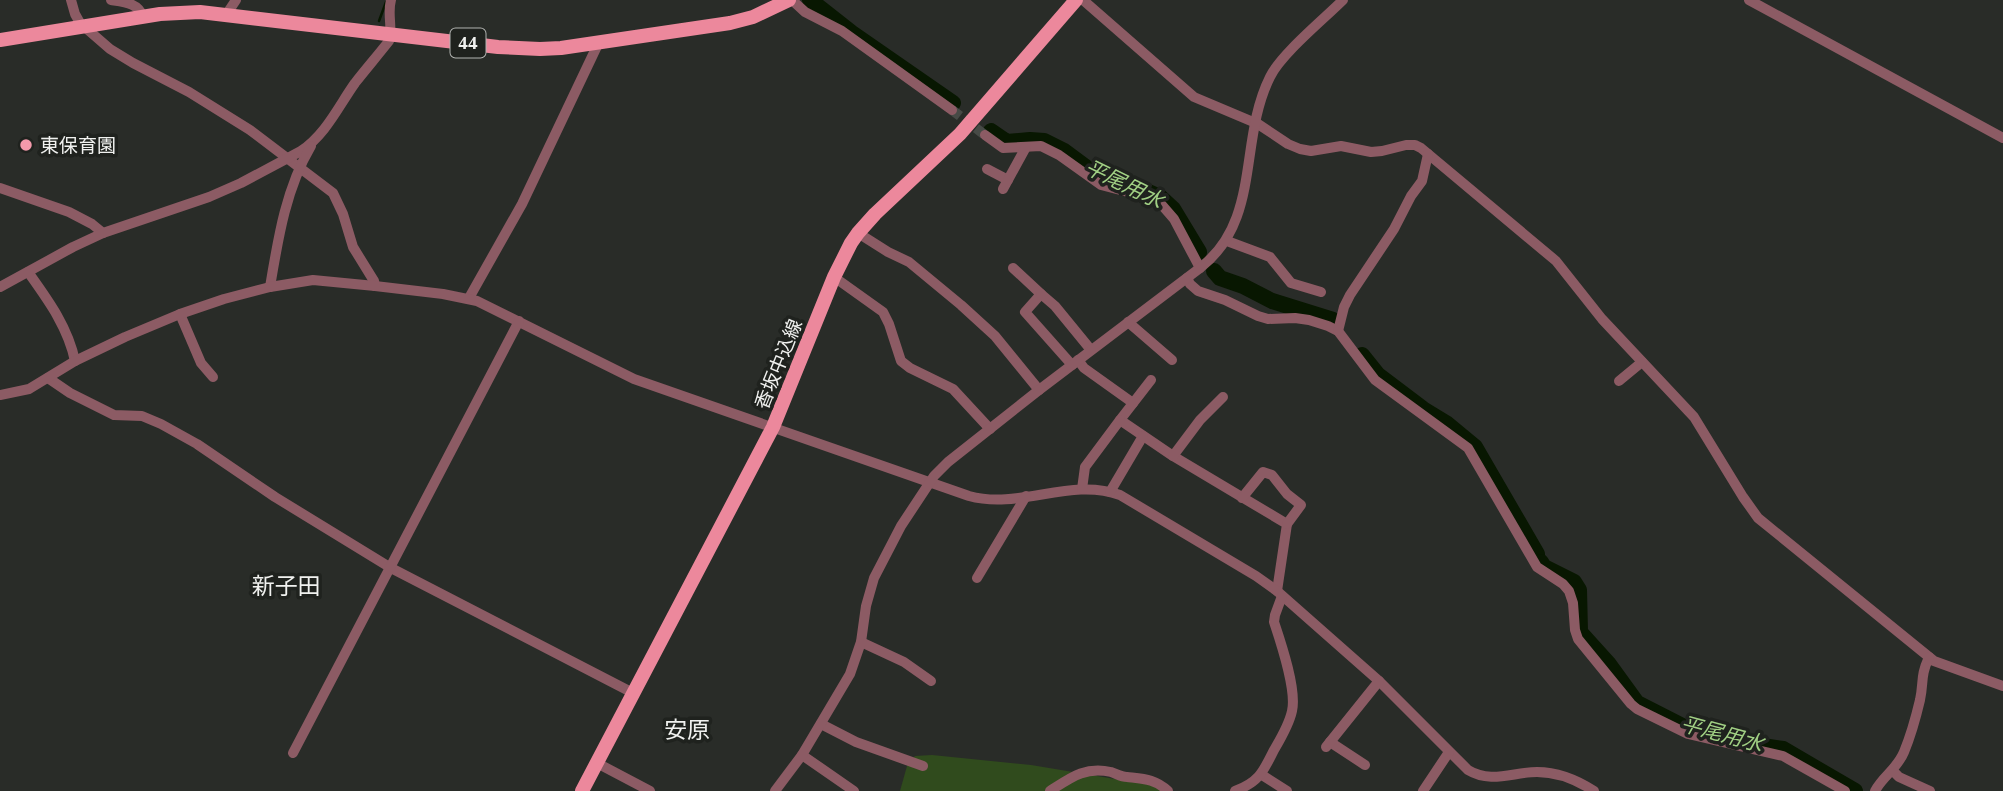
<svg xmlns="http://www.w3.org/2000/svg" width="2003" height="791" font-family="'Source Serif 4','Noto Sans JP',serif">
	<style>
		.green { fill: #304b1d }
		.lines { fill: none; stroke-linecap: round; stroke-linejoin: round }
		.stream { stroke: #081701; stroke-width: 2.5 }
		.river { stroke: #081701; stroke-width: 16 }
		.minor-tunnel { stroke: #474a46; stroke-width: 10; stroke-dasharray: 10 5; stroke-linecap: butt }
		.minor { stroke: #8c5b64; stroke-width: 10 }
		.major { stroke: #ec889c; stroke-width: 14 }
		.poi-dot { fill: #f39aab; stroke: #1f221e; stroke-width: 2.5 }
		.labels { text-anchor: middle; stroke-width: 7; stroke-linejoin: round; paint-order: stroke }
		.shield { fill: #1f221e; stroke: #b1b3b0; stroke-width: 2 }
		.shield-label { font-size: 18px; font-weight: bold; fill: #f0f1ef }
		.poi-label { font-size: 19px; fill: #f0f1ef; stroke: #1f221e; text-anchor: start }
		.street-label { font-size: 19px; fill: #f0f1ef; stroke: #1f221e }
		.water-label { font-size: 21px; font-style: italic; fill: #a1d084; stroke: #1f221e }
		.quarter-label { font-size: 23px; fill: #f0f1ef; stroke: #1f221e }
	</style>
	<rect width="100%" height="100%" fill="#292c28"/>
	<!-- green -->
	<path class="green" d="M932 755 1031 765 1151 785 1166 791H900L907 766 915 756Z"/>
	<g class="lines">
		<!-- stream -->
		<path class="stream" d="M379 21 386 2"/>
		<!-- river -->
		<g class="river">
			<path d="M810 0 852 33 953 103"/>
			<path d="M991 131 1007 142 1030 140 1044 141 1064 151 1095 174 1111 183 1135 186 1160 197 1173 209 1199 252"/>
			<path d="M1214 271 1220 278 1243 286 1272 301 1333 320"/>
			<path d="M1362 355 1378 375 1423 409 1446 423 1475 447 1537 554"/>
			<path d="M1541 562 1544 567 1574 582 1579 590 1580 632 1608 663 1637 703 1686 728 1711 735"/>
			<path d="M1750 744 1783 749 1855 791"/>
		</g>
		<!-- minor-tunnel -->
		<path class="minor-tunnel" d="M952 110 985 135"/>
		<!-- minor -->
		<g class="minor">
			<path d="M71 0 75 14 80 23 110 49 133 63 189 92 250 130 333 193 343 214 353 247 374 281 375 286"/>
			<path d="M111 0C124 2 139 3 143 17"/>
			<path d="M792 0 805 12 842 31 952 110"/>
			<path d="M1083 0 1194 97 1258 124 1288 144 1300 149 1311 151 1341 146 1371 152 1382 151 1406 145H1415L1421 148 1556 261 1602 319 1694 417 1743 497 1758 518 1934 661 2003 686"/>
			<path d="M1749 0 2003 138"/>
			<path d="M226 15 236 0"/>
			<path d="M985 135 1003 148 1041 146 1059 155 1101 185 1151 198 1161 204 1174 219 1200 268"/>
			<path d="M987 169 1008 180"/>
			<path d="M0 188 69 212 92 224 103 233"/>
			<path d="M1003 189 1026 147"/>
			<path d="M858 233 888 252 909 262 961 305 995 336 1039 390"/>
			<path d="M1227 241 1270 257 1291 283 1321 292"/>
			<path d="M1013 268 1041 294 1025 312 1072 365"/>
			<path d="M28 272C48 300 68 327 75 361"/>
			<path d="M834 277 883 312 889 324 901 361 910 368 953 389 990 429"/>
			<path d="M1187 278 1190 284 1198 291 1225 300 1258 316 1268 319 1295 318 1309 320 1328 326 1338 331 1375 380 1468 448 1537 567 1563 584 1569 591 1573 603 1575 630 1578 639 1631 704 1637 709 1688 734 1783 756 1845 791"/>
			<path d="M0 287 73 247 103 233 209 197 241 183 301 151C326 134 338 107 355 83 366 69 378 55 389 41 393 28 387 14 391 0"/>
			<path d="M270 287C278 239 286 188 311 146"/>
			<path d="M1041 294 1055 306 1091 350"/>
			<path d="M469 298 522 204 599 42"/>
			<path d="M180 314 201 363 213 377"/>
			<path d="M1128 322 1172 360"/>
			<path d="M1338 331 1344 307 1350 295 1394 229 1411 196 1422 181 1428 154"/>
			<path d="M1078 360 1084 368 1133 403"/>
			<path d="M48 378 70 393 114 415 142 416 161 424 197 444 275 497 391 568 633 693"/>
			<path d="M1151 380 1120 420 1173 456 1287 524 1277 591"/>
			<path d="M1619 381 1642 362"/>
			<path d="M0 395 29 389 75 361 125 337 180 314 224 299 270 287 313 280 375 286 443 294 477 301 634 379 969 496C1020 510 1070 477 1120 495L1256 576 1277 591 1379 681 1468 770C1491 784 1513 772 1537 772 1558 772 1577 780 1594 791"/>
			<path d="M1173 456 1200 420 1223 397"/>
			<path d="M1082 489 1085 467 1120 420"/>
			<path d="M1110 492 1143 436"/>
			<path d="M1242 498 1263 472 1272 475 1287 494 1301 505 1287 524"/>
			<path d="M977 578 1026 496"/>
			<path d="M861 642 904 662 931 681"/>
			<path d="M821 724 856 742 923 766"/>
			<path d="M1330 742 1365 765"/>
			<path d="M1326 747 1379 681"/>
			<path d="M293 753 519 321"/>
			<path d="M802 755 854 791"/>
			<path d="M597 763 650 791"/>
			<path d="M1893 771 1899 777 1930 791"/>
			<path d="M1262 775 1287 791"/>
			<path d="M775 791 802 755 850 674 861 642 866 606 874 578 901 526 934 476 948 462 1039 390 1200 268C1262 220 1238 141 1270 77 1281 54 1324 19 1343 0"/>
			<path d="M1050 791C1070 778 1085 766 1111 772 1117 774 1121 777 1127 777 1144 779 1155 779 1168 791"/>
			<path d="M1235 791C1259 782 1263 772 1274 750 1281 738 1289 725 1292 711 1297 690 1281 643 1274 622L1275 615 1282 596"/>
			<path d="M1423 791 1449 752"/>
			<path d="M1875 791C1883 776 1897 769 1904 752 1911 735 1916 717 1920 700 1924 681 1920 677 1929 657"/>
		</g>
		<!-- major -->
		<g class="major">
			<path d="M0 40 160 14 200 12 498 47 540 49 561 48 730 23 753 17 789 0"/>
			<path d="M582 791 773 427 834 277 851 243 858 233 875 214 960 134 1076 0"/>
		</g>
	</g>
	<!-- markers -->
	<circle class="poi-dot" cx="26" cy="145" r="7"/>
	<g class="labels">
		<!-- shield labels -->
		<rect class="shield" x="450.5" y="28.5" width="35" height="29" rx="5"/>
		<g class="shield-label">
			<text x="468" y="49">44</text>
		</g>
		<!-- poi labels -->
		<g class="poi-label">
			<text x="40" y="152">東保育園</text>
		</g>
		<!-- street labels -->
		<g class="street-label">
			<text transform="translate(778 364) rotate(-68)" y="7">香坂中込線</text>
		</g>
		<!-- water labels -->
		<g class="water-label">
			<text transform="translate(1124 184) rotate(26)" y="7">平尾用水</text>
			<text transform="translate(1722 734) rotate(15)" y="7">平尾用水</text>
		</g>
		<!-- quarter labels -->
		<g class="quarter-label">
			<text x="286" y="594">新子田</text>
			<text x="687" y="738">安原</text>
		</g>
	</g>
</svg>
